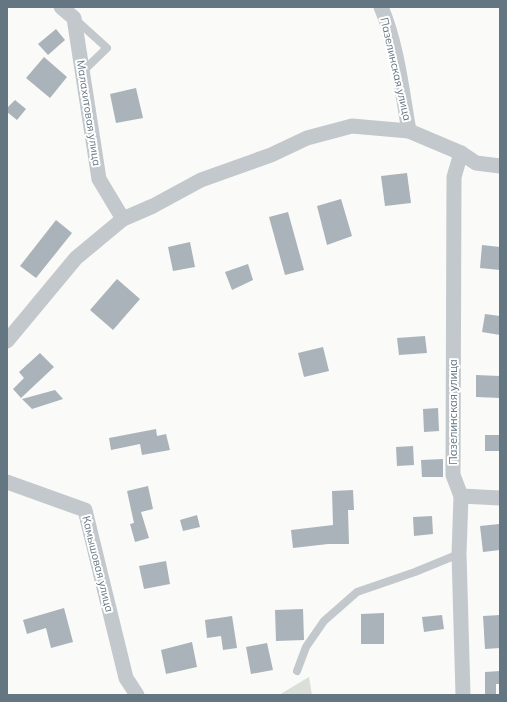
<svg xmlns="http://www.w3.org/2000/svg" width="507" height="702" font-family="Mulish,sans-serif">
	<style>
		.green { fill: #dadfd7 }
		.building { fill: #aab3b9 }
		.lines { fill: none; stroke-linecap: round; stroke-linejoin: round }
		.service { stroke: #c3c8cc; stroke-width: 8 }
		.minor { stroke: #c3c8cc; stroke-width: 15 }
		.labels { text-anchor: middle; stroke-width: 4; stroke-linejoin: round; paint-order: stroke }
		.street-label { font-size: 11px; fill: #657683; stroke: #fff }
	</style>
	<rect width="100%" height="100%" fill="#fafaf8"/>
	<!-- green -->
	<path class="green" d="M309 677 312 695H279Z"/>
	<!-- building -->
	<g class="building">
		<path d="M56 29 65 40 48 55 38 44Z"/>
		<path d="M44 57 67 77 50 98 26 78Z"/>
		<path d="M136 88 143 118 116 123 110 94Z"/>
		<path d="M15 100 26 109 17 120 7 112V108Z"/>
		<path d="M407 173 411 203 385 206 381 176Z"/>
		<path d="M341 199 352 236 327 245 317 206Z"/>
		<path d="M288 212 304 270 285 275 269 217Z"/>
		<path d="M56 220 72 233 36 278 20 266Z"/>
		<path d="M190 242 195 267 173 271 168 247Z"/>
		<path d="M482 245 500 247V270L480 268Z"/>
		<path d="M248 264 253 280 232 290 225 272Z"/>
		<path d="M117 279 140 299 113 330 90 310Z"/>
		<path d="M485 314 500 316V335L482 332Z"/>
		<path d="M425 336 427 353 399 355 397 338Z"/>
		<path d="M323 347 329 371 304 377 298 353Z"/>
		<path d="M40 353 54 367 21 398 13 389 24 378 19 372Z"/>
		<path d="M476 375 500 376V398L476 397Z"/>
		<path d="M55 390 63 399 32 409 22 399Z"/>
		<path d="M438 408 439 431 424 432 423 409Z"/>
		<path d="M156 429 157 436 166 434 170 450 142 455 140 444 111 450 109 438Z"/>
		<rect x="485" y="435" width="15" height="16"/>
		<path d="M413 446 414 465 397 466 396 447Z"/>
		<path d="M443 459V477H422L421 460Z"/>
		<path d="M148 486 153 509 141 512 149 538 135 542 130 524 134 523 127 491Z"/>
		<path d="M353 490 354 510H348L349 544H328L293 548 291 530 333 525 332 491Z"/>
		<path d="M197 515 200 527 183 531 180 520Z"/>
		<path d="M432 516 433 534 414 536 413 517Z"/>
		<path d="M499 524 500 550 483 552 480 526Z"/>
		<path d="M166 561 170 584 144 589 139 566Z"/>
		<path d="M64 608 73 642 51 648 46 628 27 634 23 620Z"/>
		<path d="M303 609 304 640 276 641 275 610Z"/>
		<path d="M384 613V644H361V614Z"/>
		<path d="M442 615 444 629 424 632 422 617Z"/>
		<path d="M500 615V648L485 649 483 616Z"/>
		<path d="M232 616 237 648 223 650 221 636 207 638 205 620Z"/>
		<path d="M192 642 197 667 166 674 161 650Z"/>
		<path d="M267 643 273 670 251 674 246 647Z"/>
		<path d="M500 671V684H496V695H485V672Z"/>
	</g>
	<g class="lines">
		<!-- service -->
		<g class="service">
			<path d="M75 19 107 48 82 72"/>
			<path d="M297 671 306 647 324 621 357 592 415 572 459 554"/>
		</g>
		<!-- minor -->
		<g class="minor">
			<path d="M61 7 74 18 99 179 123 219"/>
			<path d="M381 7C397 44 402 91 409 131"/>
			<path d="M461 153 454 177 453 475 461 496 459 554 463 695"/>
			<path d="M7 341 76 258 123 219 153 206 201 180 271 155 307 138 352 126 409 131 461 153 476 163 500 166"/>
			<path d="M7 482 85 510 126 678 137 695"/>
			<path d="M461 496 500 498"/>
		</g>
	</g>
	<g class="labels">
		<!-- street labels -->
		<g class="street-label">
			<text transform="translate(396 69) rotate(77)" y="4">Пазелинская улица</text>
			<text transform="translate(89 113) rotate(81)" y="4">Малахитовая улица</text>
			<text transform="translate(453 412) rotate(-90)" y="4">Пазелинская улица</text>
			<text transform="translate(98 564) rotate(76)" y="4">Камышовая улица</text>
		</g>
	</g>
	<!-- border -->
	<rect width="507" height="702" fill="none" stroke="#657683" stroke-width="16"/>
</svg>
